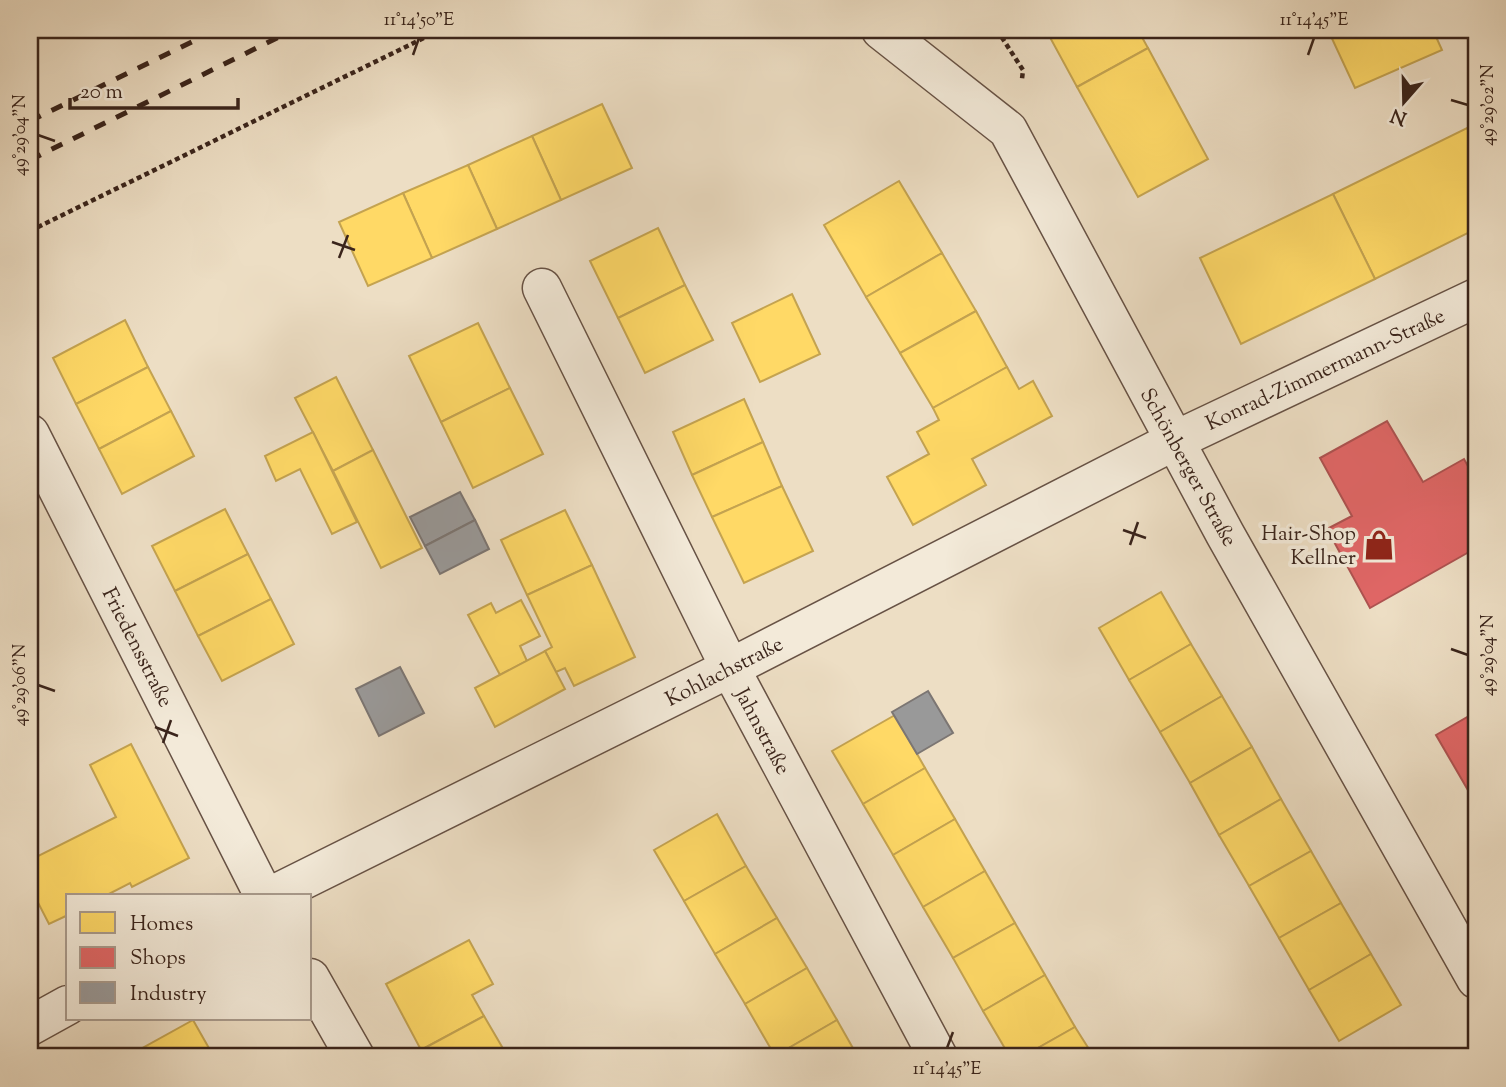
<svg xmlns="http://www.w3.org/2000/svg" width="1506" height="1087" font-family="'Sorts Mill Goudy',serif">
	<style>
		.homes { fill: #ffd966; stroke: #c4a350; stroke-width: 2 }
		.shops { fill: #e06666; stroke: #ae5250; stroke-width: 2 }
		.industry { fill: #999; stroke: #7c7673; stroke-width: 2 }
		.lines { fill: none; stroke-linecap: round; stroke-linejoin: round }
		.minor-casing { stroke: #675245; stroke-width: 41 }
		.path { stroke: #3a241b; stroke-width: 4.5; stroke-dasharray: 5 3.5; stroke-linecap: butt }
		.minor { stroke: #f3ead9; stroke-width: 38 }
		.rail { stroke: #3a241b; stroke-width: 5; stroke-dasharray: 12 12; stroke-linecap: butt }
		.ticks { fill: none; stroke: #3a241b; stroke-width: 2.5 }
		.labels { text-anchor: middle; stroke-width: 7; stroke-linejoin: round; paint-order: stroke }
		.street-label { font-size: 21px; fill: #3a241b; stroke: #f3ead9 }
		.poi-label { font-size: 21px; fill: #3a241b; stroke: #f3ead9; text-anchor: end }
		.neatline { fill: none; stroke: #3a241b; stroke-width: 2.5 }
		.ticks-label { font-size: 18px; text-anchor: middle; fill: #3a241b }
	</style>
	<rect width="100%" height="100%" fill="#eddec4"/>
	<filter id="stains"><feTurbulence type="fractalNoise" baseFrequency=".00286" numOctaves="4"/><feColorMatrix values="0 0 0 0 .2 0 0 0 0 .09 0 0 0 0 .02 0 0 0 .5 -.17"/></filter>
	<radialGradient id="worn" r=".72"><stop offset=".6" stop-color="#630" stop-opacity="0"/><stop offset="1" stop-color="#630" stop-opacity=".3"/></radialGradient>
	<!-- homes -->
	<g class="homes">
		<path d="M1046 30H1138L1148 48 1077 87Z"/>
		<path d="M1328 30H1433L1442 50 1355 88Z"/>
		<path d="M1148 48 1208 159 1138 197 1077 87Z"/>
		<path d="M602 104 632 168 561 200 532 136Z"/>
		<path d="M1467 128 1476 147V229L1375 279 1333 194Z"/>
		<path d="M532 136 561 200 497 229 468 165Z"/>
		<path d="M468 165 497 229 432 258 403 193Z"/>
		<path d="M899 181 942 253 866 297 824 225Z"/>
		<path d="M403 193 432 258 368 286 339 222Z"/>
		<path d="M1333 194 1375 279 1241 344 1200 258Z"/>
		<path d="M658 228 685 285 618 318 590 261Z"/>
		<path d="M942 253 976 311 900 353 866 297Z"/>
		<path d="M685 285 713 340 645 373 618 318Z"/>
		<path d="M792 294 820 354 760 382 732 323Z"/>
		<path d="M976 311 1007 367 933 408 900 353Z"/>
		<path d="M125 320 148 367 76 404 53 358Z"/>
		<path d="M478 323 510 388 441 422 409 356Z"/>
		<path d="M148 367 171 411 99 449 76 404Z"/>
		<path d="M1007 367 1019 389 1033 381 1052 416 972 459 986 485 913 525 887 477 929 454 917 432 939 420 933 408Z"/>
		<path d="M336 377 373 450 333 471 295 398Z"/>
		<path d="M510 388 543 454 473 488 441 422Z"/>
		<path d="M744 399 763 442 692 475 673 432Z"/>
		<path d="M171 411 194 456 122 494 99 449Z"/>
		<path d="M313 432 357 522 332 534 300 469 276 481 265 456Z"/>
		<path d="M763 442 782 486 712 517 692 475Z"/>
		<path d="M373 450 422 548 381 568 333 471Z"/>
		<path d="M782 486 813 551 744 583 712 517Z"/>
		<path d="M225 509 248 554 175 591 152 546Z"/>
		<path d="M565 510 592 565 527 595 501 540Z"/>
		<path d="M248 554 271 599 198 636 175 591Z"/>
		<path d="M592 565 635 657 574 686 565 668 556 672 545 651 552 647 527 595Z"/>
		<path d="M1161 592 1191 644 1129 680 1099 628Z"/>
		<path d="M271 599 294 644 222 681 198 636Z"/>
		<path d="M521 600 540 636 520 646 527 661 500 675 468 615 491 603 496 613Z"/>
		<path d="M1191 644 1222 696 1160 732 1129 680Z"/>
		<path d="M545 651 565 689 495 727 475 688Z"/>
		<path d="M1222 696 1252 747 1190 783 1160 732Z"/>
		<path d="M895 715 925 768 863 804 832 751Z"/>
		<path d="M131 744 189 858 132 887 130 883 105 896H68V915L49 924 30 887V860L116 817 90 765Z"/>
		<path d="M1252 747 1281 799 1219 835 1190 783Z"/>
		<path d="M925 768 955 819 893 855 863 804Z"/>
		<path d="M1281 799 1311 851 1249 886 1219 835Z"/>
		<path d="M717 814 746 866 684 901 654 850Z"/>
		<path d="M955 819 985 871 923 907 893 855Z"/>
		<path d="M1311 851 1341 903 1279 938 1249 886Z"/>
		<path d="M746 866 777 918 715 954 684 901Z"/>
		<path d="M985 871 1015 923 953 958 923 907Z"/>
		<path d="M1341 903 1371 954 1309 990 1279 938Z"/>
		<path d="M777 918 807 968 745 1004 715 954Z"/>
		<path d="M1015 923 1045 975 983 1011 953 958Z"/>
		<path d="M469 940 493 984 472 995 484 1016 421 1050 386 984Z"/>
		<path d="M1371 954 1401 1005 1339 1041 1309 990Z"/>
		<path d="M807 968 837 1020 775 1056 745 1004Z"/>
		<path d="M1045 975 1075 1027 1022 1057H1010L983 1011Z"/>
		<path d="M484 1016 508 1057H425L421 1050Z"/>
		<path d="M193 1020 214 1057H143L139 1050Z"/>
		<path d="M837 1020 858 1057H776L775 1056Z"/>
		<path d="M1075 1027 1094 1057H1022Z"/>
	</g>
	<!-- shops -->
	<g class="shops">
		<path d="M1387 421 1423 482 1464 459 1476 481V548L1370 608 1327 529 1352 516 1320 458Z"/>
		<path d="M1476 712V804L1436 735Z"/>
	</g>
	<!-- industry -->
	<g class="industry">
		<path d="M460 492 475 520 425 546 410 517Z"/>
		<path d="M475 520 489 549 440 574 425 546Z"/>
		<path d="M400 667 424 713 379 736 356 689Z"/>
		<path d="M928 691 953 733 917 754 892 712Z"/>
	</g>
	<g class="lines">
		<!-- minor casing -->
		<g class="minor-casing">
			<g id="minor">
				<path d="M881 30 1008 130 1225 534 1476 979"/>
				<path d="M542 288 730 668 938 1057"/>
				<path d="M30 434 264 896"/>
				<path d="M271 896 730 668 1174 441 1476 298"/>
				<path d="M310 978 355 1057"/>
				<path d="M30 1026 68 1005"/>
			</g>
		</g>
		<!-- path -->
		<g class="path">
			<path d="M997 30 1023 70 1022 79"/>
			<path d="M30 231 440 30"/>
		</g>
		<!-- minor -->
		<use href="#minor" class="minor"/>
		<!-- rail -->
		<g class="rail">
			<path d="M30 121 216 30"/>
			<path d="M30 160 293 30"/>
		</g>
	</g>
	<!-- ticks -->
	<path class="ticks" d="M413 55 419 38M1308 55 1314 38M1451 100 1468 105M38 135 55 141M332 242 355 250M339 258 348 235M1123 530 1146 538M1130 545 1138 522M1451 649 1468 655M38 685 55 691M155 727 178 736M163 743 171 720M947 1048 953 1032"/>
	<!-- icons -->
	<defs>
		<g id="shop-bare" transform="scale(2.415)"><path d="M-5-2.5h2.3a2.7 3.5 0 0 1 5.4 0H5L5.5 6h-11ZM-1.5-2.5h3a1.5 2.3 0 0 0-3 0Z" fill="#8f2418" stroke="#f3ead9" stroke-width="2.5" paint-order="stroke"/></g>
	</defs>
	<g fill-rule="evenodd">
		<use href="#shop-bare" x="1379" y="545"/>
	</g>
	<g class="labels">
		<!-- street labels -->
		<g class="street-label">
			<text transform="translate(1325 369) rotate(-25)" y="7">Konrad-Zimmermann-Straße</text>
			<text transform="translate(1189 467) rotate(61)" y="7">Schönberger Straße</text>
			<text transform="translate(138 647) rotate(63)" y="7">Friedensstraße</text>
			<text transform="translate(724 671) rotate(-27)" y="7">Kohlachstraße</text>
			<text transform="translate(763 731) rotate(62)" y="7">Jahnstraße</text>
		</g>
		<!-- poi labels -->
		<g class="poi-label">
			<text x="1356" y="540">Hair-Shop<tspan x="1356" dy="24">Kellner</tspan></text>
		</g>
	</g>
	<!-- margin -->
	<rect width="1506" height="1087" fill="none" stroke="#eddec4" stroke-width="77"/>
	<!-- legend -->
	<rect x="66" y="894" width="245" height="126" fill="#f3ead9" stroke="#a99b8d" stroke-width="2"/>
	<rect x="80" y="912" width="35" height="21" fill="#ffd966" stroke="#a99b8d" stroke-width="2"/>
	<text x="130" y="930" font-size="21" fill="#3a241b">Homes</text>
	<rect x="80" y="947" width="35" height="21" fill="#e06666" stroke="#a99b8d" stroke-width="2"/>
	<text x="130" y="964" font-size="21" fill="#3a241b">Shops</text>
	<rect x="80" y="982" width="35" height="21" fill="#999999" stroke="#a99b8d" stroke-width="2"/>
	<text x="130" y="1000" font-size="21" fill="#3a241b">Industry</text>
	<!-- north arrow -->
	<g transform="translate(1404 102) rotate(200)" stroke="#f3ead9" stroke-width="5" paint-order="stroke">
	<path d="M0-5L12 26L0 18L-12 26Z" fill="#3a241b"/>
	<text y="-10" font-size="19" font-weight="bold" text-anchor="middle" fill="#3a241b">N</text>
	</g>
	<!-- scale -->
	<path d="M70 98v10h168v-10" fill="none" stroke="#3a241b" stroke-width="3.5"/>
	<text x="80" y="98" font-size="21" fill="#3a241b" stroke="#f3ead9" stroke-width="5" paint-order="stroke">20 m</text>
	<rect x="38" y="38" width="1430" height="1010" class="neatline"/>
	<g class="ticks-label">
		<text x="419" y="25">11°14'50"E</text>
		<text x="1314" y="25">11°14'45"E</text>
		<text transform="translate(1487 105) rotate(-90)" y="6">49°29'02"N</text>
		<text transform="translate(19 135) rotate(-90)" y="6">49°29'04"N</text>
		<text transform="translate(1487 655) rotate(-90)" y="6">49°29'04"N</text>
		<text transform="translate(19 685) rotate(-90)" y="6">49°29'06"N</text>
		<text x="947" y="1074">11°14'45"E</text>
	</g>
	<rect width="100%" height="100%" filter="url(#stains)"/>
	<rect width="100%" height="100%" fill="url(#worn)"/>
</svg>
